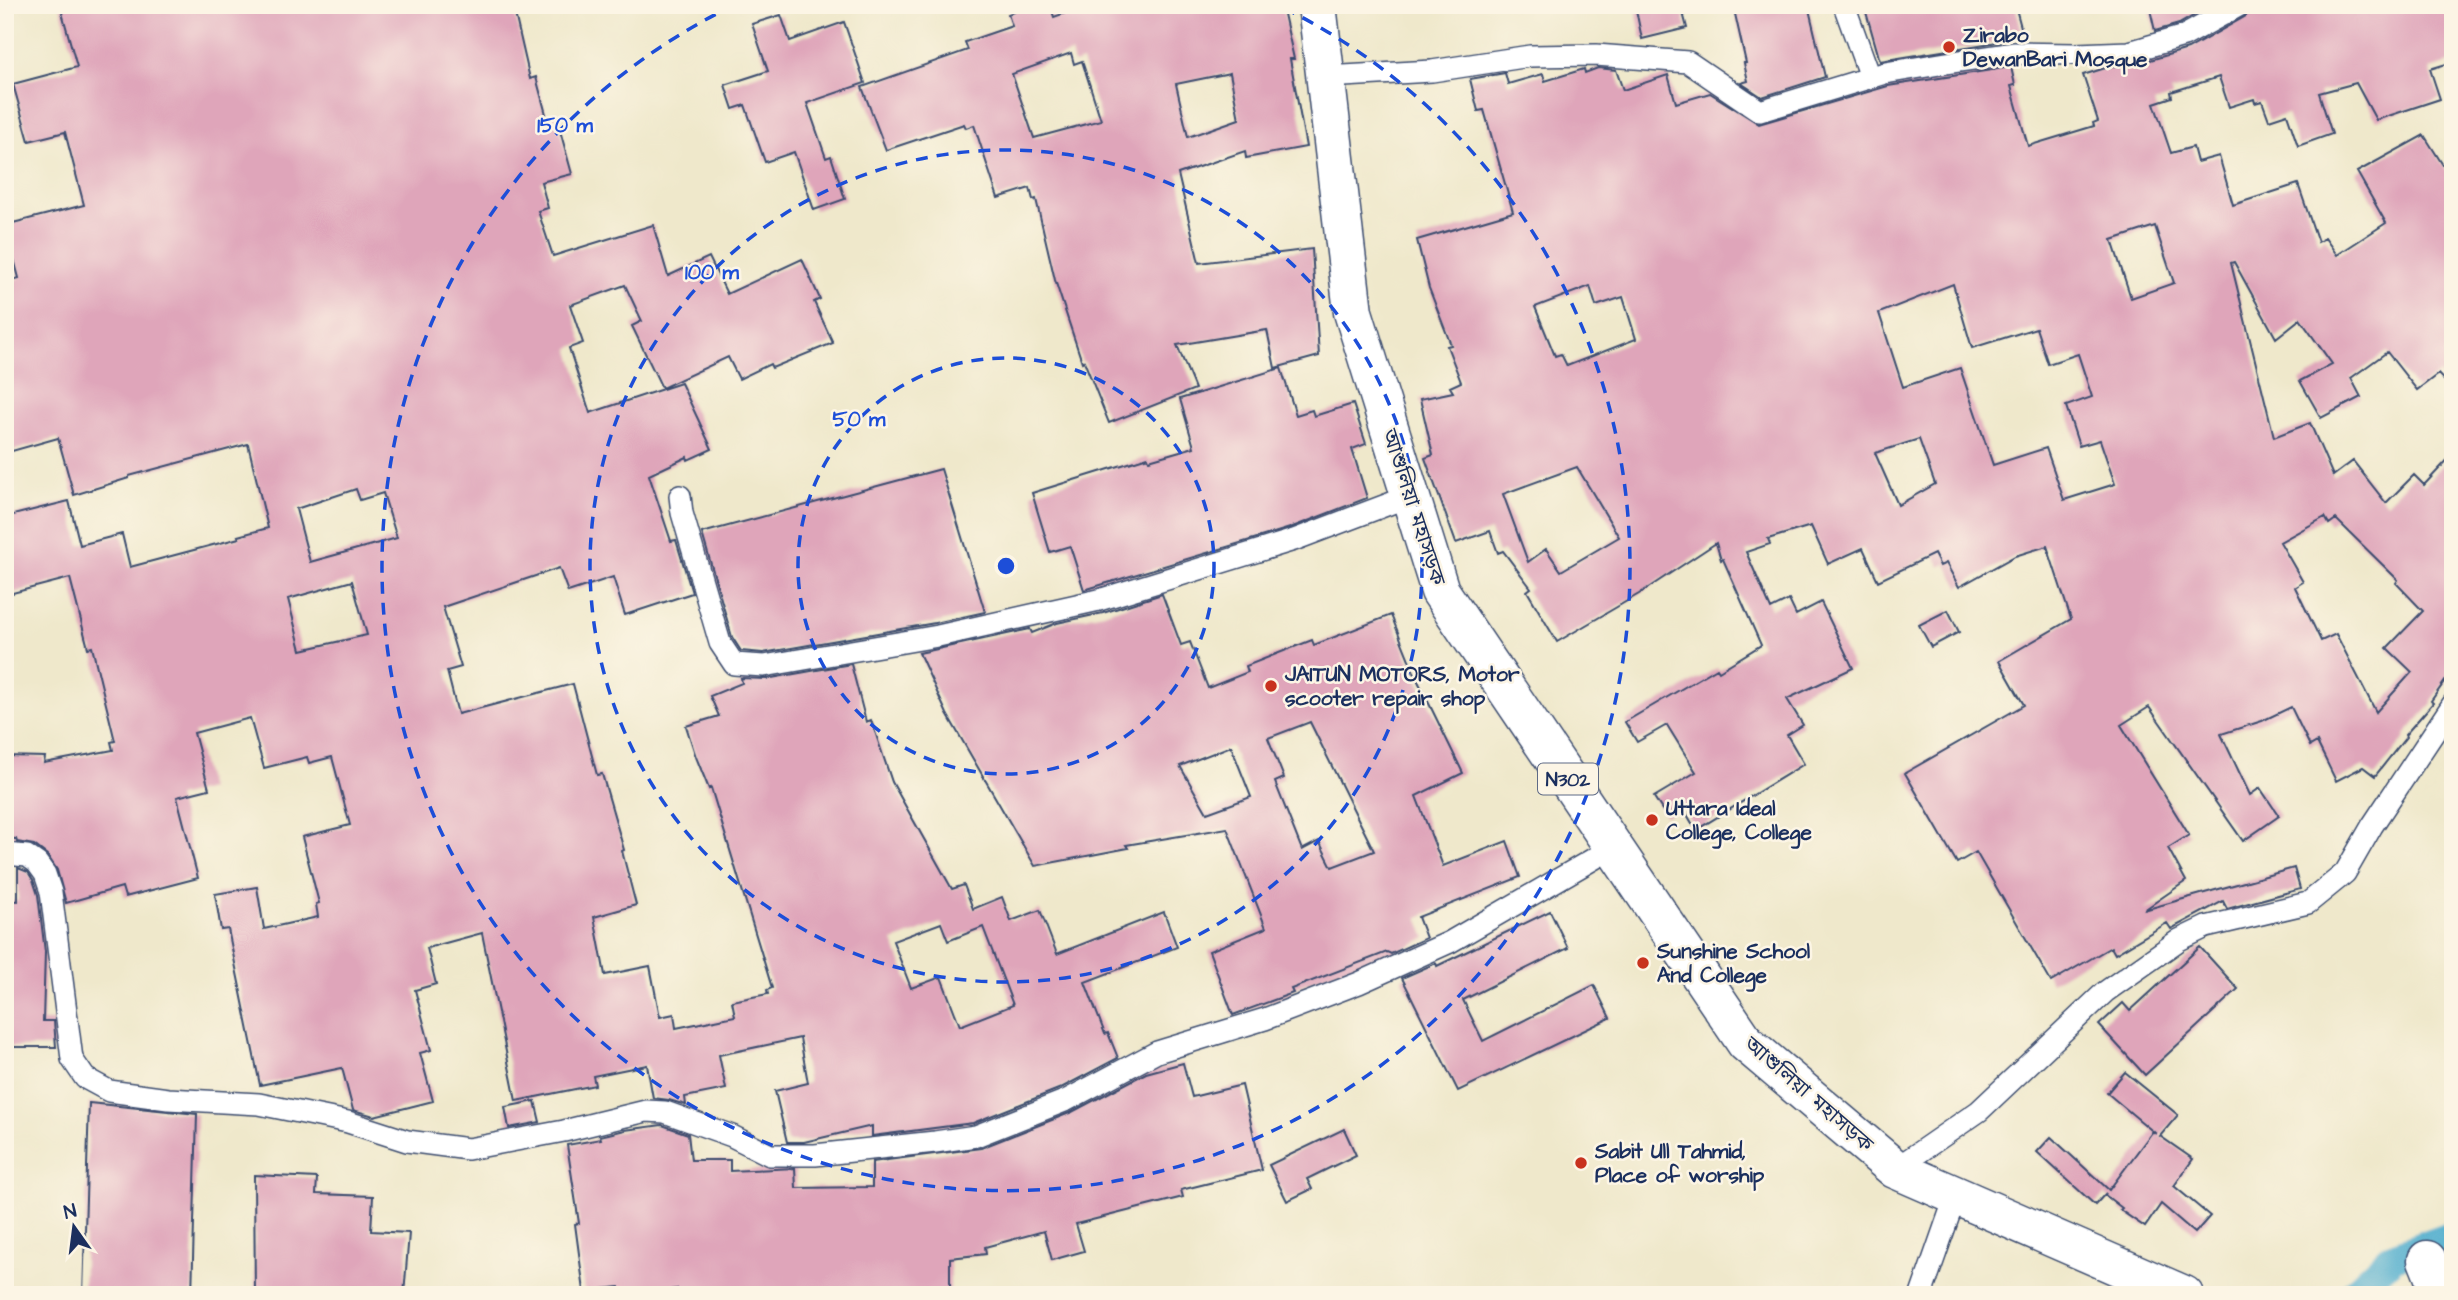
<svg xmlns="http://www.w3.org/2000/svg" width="2458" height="1300" font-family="'Architects Daughter','Noto Sans Bengali',sans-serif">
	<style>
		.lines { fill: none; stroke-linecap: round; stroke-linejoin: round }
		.canal { stroke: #50adce; stroke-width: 30 }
		.building { fill: #dfa5ba; fill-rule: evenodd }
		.street-casing { stroke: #3b4b6e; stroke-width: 24 }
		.highway-casing { stroke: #3b4b6e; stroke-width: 41 }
		.street { stroke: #fff; stroke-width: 21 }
		.highway { stroke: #fff; stroke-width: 38 }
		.ring { fill: none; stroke: #1d4ed8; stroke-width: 3.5; stroke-dasharray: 12 9 }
		.poi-dot { fill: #c8321e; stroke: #fcf5e5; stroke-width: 2.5 }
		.labels { text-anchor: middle; stroke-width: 5; stroke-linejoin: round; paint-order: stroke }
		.shield { fill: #fcf5e5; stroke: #5e6a86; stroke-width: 2 }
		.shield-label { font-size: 19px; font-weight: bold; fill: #1b2f5e }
		.poi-label { font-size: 21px; font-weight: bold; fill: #1b2f5e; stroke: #fcf5e5; text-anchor: start }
		.street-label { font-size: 21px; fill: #1b2f5e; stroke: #fcf5e5 }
		.centre { fill: #1d4ed8; stroke: #fcf5e5; stroke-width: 3.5 }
		.ring-label { font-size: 21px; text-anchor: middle; font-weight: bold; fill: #1d4ed8; stroke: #fcf5e5; stroke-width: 5; stroke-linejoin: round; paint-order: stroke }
	</style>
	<rect width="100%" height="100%" fill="#fcf5e5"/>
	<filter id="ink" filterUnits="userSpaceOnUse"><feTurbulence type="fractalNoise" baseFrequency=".0143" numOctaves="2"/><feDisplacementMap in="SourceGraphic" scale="14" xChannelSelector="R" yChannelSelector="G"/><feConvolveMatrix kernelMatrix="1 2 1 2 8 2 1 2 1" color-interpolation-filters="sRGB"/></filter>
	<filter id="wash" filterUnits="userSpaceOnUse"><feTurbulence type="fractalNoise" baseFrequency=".00686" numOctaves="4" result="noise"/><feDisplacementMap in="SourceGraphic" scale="28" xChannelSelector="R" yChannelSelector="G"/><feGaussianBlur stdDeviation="1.57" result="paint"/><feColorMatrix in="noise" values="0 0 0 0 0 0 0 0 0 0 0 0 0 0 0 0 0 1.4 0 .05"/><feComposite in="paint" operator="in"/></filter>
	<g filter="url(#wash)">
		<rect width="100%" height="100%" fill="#efe8cb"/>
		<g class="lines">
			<!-- canal -->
			<path class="canal" d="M2352 1295 2392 1257 2453 1235"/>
		</g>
		<g id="blocks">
			<!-- building -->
			<g class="building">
				<path d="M60 5H513L530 79 536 77 547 118 556 116 572 174 541 182 548 208 538 211 553 256 653 225 668 276 709 257 727 294 802 259 820 299 814 302 833 343 772 368 770 364 739 379 728 357 662 388 632 326 642 321 625 285 570 305 583 343 569 348 590 413 681 383 712 449 688 460 687 457 649 475 671 541 676 540 692 593 625 615 613 577 568 592 559 568 443 607 461 667 447 671 458 714 573 684 597 775 602 774 624 850 622 851 636 905 594 917 605 975 650 966 660 1017 674 1014 676 1028 735 1016 732 1001 768 994 767 990 772 988 711 788 709 789 696 757 686 726 719 716 710 696 742 683 741 678 766 679 851 664 866 722 871 720 892 782 952 889 964 885 973 909 1002 897 1011 921 1040 910 1057 954 1164 912 1177 947 1085 982 1105 1034 1108 1033 1118 1058 1061 1088 973 1123 872 1136V1126L804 1142H787L775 1091 808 1083 800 1038 719 1055 726 1089 685 1097 686 1105 669 1100 653 1098 647 1065 593 1076 595 1085 516 1101 482 933 427 948 436 984 415 990 431 1050 420 1053 433 1101 374 1116 353 1110 342 1068 260 1085 228 929 221 930 215 894 257 887 264 929 318 917 316 904 319 903 302 837 350 825 332 757 309 763 307 757 264 768 250 718 194 733 209 789 177 797 198 878 125 897 122 887 66 903 57 870 47 855 34 845 17 842 16 839 5 838V756L45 757 44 763 113 750 111 742 115 741 92 647 88 648 70 578 5 595V517L69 501 80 545 122 534 130 567 239 538 238 536 268 528 248 444 129 476V478L74 495 58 438 5 453V282L19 278 5 225 84 205 65 132 29 141 13 84 77 67ZM356 489 360 500 383 493 397 538 310 562 296 509ZM352 581 367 635 301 650 288 599ZM941 923 948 941 983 927 1013 1005 960 1026 941 977 911 988 893 941Z"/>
				<path d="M1032 5H1050L1054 17 1088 5H1239L1240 11 1268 5H1282L1294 59H1290L1306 147 1246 158 1245 151 1178 174 1199 263 1312 249 1319 356 1275 368 1267 330 1177 345 1195 389 1109 423 1084 361 1082 362 1055 280 1036 199 1033 200 1030 188 998 198 974 125 966 128 964 124 886 150 862 87 968 50 965 42 1012 26 1008 14ZM1071 53 1074 64 1082 61 1101 120 1034 138 1012 74ZM1230 73 1239 119 1188 137 1176 84Z"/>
				<path d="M1635 5H1681L1687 28 1642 39Z"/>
				<path d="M1733 5H1808L1825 77 1762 97 1741 83 1748 81 1744 63H1746Z"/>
				<path d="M1864 5H2015L2022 31 2003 36 2004 41 1880 61Z"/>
				<path d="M2149 5H2212L2179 24 2155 31Z"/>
				<path d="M2253 5H2453V62L2430 69 2440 99 2376 120 2356 83 2319 93 2332 134 2298 146 2287 114 2269 120 2262 101 2255 103 2254 99 2229 107 2219 77 2171 92 2172 97 2154 103 2171 153 2193 147 2197 162 2219 156 2233 205 2298 184 2318 242 2325 238 2337 255 2386 223 2357 172 2424 135 2453 181V390L2438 374 2417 390 2387 352 2351 378 2361 397 2321 418 2300 381 2332 364 2300 319 2276 338 2234 262 2231 263 2274 437 2310 423 2333 476 2353 461 2386 503 2414 475 2424 485 2453 454V670L2431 701 2433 703 2405 735 2406 737 2375 776 2363 767 2336 781 2317 742 2310 746 2291 707 2262 721 2221 734 2250 795 2260 788 2279 816 2243 841 2149 707 2121 725 2189 835 2168 848 2186 881 2144 910 2294 868 2300 889 2227 909 2223 901 2171 929 2167 923 2115 954 2111 947 2051 982 1976 852 1957 863 1905 773 2024 705 1999 661 2071 619 2047 546 2015 556 1959 587 1946 563 1940 566 1934 554 1878 581 1863 548 1828 564 1811 526 1768 539 1770 544 1746 552 1771 609 1789 600 1796 615 1821 602 1853 668 1787 699 1803 725 1787 735 1804 764 1696 830 1682 806 1666 816 1654 797 1696 772 1667 725 1637 742 1625 722 1717 668 1719 671 1761 645 1723 559 1721 560 1716 543 1639 594 1557 642 1527 591 1531 588 1503 551 1498 553 1490 531 1456 543 1425 458 1433 455 1420 399 1453 392 1450 387 1461 382 1447 346 1451 345 1429 288 1417 240 1513 212 1484 110 1478 111 1470 79 1505 73 1508 84 1543 74 1545 81 1584 69 1585 73 1598 68 1616 70 1623 90 1668 75 1676 103 1710 93 1759 124 1888 86 2011 67 2015 85 2011 86 2028 146 2094 126 2093 123 2098 121 2083 75 2112 66 2133 65 2188 49 2246 16ZM2155 226 2174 283 2131 298 2112 240ZM1953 284 1972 348 2036 328 2048 364 2078 354 2092 397 2066 406 2079 446 2100 440 2115 484 2064 500 2046 448 1993 465 1960 368 1903 387 1879 313ZM1590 286 1596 306 1623 297 1636 339 1567 366 1561 354 1555 356 1535 307ZM1919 439 1935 484 1898 505 1875 453ZM1577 467 1619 537 1561 571 1546 549 1528 562 1503 494ZM2325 517 2329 524 2336 519 2398 580 2396 583 2423 611 2387 648 2412 672 2376 712 2336 634 2321 641 2295 587 2303 582 2280 542Z"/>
				<path d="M781 15 790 41 844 22 865 83 807 103 826 158 831 156 845 199 814 210 794 152 765 162 745 105 733 109 725 85 768 71 752 24Z"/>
				<path d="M1281 368 1296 415 1312 410 1314 416 1353 404 1366 444 1352 449 1367 498 1290 528 1084 590 1070 546 1050 552 1032 493 1148 457 1149 460 1194 447 1180 399Z"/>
				<path d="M941 469 985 612 935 623 763 653 741 651 732 637 702 533Z"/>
				<path d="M1162 594 1181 645 1190 642 1208 688 1248 672 1246 666 1312 640 1314 645 1391 615 1416 677 1463 773 1416 796 1443 866 1507 841 1520 877 1418 917 1426 938 1391 954 1387 952 1291 989 1293 993 1233 1015 1209 951 1266 928 1227 828 1126 845 1128 848 1035 866 947 714 919 653 1030 629 1032 633 1057 623 1103 613ZM1310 722 1374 851 1332 867 1319 841 1302 850 1275 782 1284 778 1268 738ZM1231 746 1251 797 1207 813 1180 766Z"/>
				<path d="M1948 610 1959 632 1931 647 1919 625Z"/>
				<path d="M18 868 28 872 33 880 38 895 45 952 43 1021H54L56 1047H5V900L18 901Z"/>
				<path d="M1550 911 1568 948 1463 1000 1483 1041 1594 985 1610 1018 1458 1091 1402 978 1436 963 1437 966Z"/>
				<path d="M2200 947 2238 989 2145 1075 2099 1025 2123 1003 2130 1011Z"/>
				<path d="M1183 1063 1192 1097 1242 1085 1262 1170 1181 1190 1183 1197 1076 1224 1084 1251 1052 1260 1044 1231 985 1247 986 1254 950 1258V1295H677V1289L637 1295H620L619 1287 584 1291 575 1224 579 1223 567 1145 601 1139 600 1136 625 1130 662 1125 688 1134 691 1160H730V1171L795 1168 796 1188 872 1187V1162L981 1148 1072 1112 1146 1073Z"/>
				<path d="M2125 1072 2178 1115 2160 1136 2193 1159 2174 1186 2210 1216 2195 1233 2161 1204 2145 1227 2120 1210 2122 1208 2105 1195 2106 1193 2095 1205 2037 1152 2051 1137 2109 1190 2153 1131 2156 1134 2107 1093Z"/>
				<path d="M535 1101 540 1122 509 1128 505 1107Z"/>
				<path d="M89 1103 197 1114 192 1295H83Z"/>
				<path d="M1344 1129 1356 1155 1307 1179 1312 1189 1287 1201 1269 1165Z"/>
				<path d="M254 1175 317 1178 316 1194 373 1196 371 1231 409 1233 404 1295H255Z"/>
			</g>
		</g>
	</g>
	<g filter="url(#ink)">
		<use href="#blocks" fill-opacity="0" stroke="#3b4b6e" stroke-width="2"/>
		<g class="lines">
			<!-- street casing -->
			<g class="street-casing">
				<g id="street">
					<path d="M1844 5 1870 77"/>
					<path d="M1326 77 1432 71 1530 56 1596 55 1688 62 1760 111 1885 73 1946 63 2015 53 2076 54 2129 52 2184 36 2240 5"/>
					<path d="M680 496 682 513 720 643 734 664 764 666 938 636 1099 600 1294 540 1410 496"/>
					<path d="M5 854 27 856 37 863 45 874 51 892 72 1059 85 1078 109 1091 168 1099 259 1104 348 1122 407 1141 468 1149 564 1131 646 1111 665 1112 732 1136 770 1155H815L935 1142 976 1136 1067 1100 1157 1052 1265 1019 1359 983 1450 942 1614 847"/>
					<path d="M1895 1169 1979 1111 2105 992 2179 940 2206 927 2308 903 2345 873 2372 826 2453 704"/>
					<path d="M1921 1295 1956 1195"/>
				</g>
			</g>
			<!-- highway casing -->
			<g class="highway-casing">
				<g id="highway">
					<path d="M1317 5 1353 312 1440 591 1746 1043 1895 1169 2184 1295"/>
					<path d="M2427 1260 2441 1295"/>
				</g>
			</g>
			<!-- street -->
			<use href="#street" class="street"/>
			<!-- highway -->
			<use href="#highway" class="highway"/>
		</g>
	</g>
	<!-- distance rings -->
	<g class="ring">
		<circle cx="1006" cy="566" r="208"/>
		<circle cx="1006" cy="566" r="416"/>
		<path d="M1284 8A624 624 0 1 1 728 8"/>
	</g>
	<!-- markers -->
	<g class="poi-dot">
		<circle cx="1949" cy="47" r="7"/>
		<circle cx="1271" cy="686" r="7"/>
		<circle cx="1652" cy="820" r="7"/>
		<circle cx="1643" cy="963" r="7"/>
		<circle cx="1581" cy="1163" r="7"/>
	</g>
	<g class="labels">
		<!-- shield labels -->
		<rect class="shield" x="1538" y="763.5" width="60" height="31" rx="5"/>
		<g class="shield-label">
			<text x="1568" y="786">N302</text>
		</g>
		<!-- poi labels -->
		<g class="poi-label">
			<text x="1963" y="42">Zirabo<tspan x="1963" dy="24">DewanBari Mosque</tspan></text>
			<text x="1285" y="681">JAITUN MOTORS, Motor<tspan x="1285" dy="24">scooter repair shop</tspan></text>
			<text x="1666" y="815">Uttara Ideal<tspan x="1666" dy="24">College, College</tspan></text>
			<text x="1657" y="958">Sunshine School<tspan x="1657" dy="24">And College</tspan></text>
			<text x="1595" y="1158">Sabit Ull Tahmid,<tspan x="1595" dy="24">Place of worship</tspan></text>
		</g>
		<!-- street labels -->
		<g class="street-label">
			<text transform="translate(1414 507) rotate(72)" y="7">আশুলিয়া মহাসড়ক</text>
			<text transform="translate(1809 1094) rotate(41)" y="7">আশুলিয়া মহাসড়ক</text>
		</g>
	</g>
	<circle cx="1006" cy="566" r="10" class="centre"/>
	<g class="ring-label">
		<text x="565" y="132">150 m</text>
		<text x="712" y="279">100 m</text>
		<text x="859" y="426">50 m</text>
	</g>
	<!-- margin -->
	<rect width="2458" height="1300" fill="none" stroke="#fcf5e5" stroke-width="28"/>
	<!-- north arrow -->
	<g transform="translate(74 1227) rotate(346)" stroke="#fcf5e5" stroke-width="5" paint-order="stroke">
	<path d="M0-5L12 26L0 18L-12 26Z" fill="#1b2f5e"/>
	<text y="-10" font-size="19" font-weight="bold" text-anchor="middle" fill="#1b2f5e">N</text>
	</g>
</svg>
